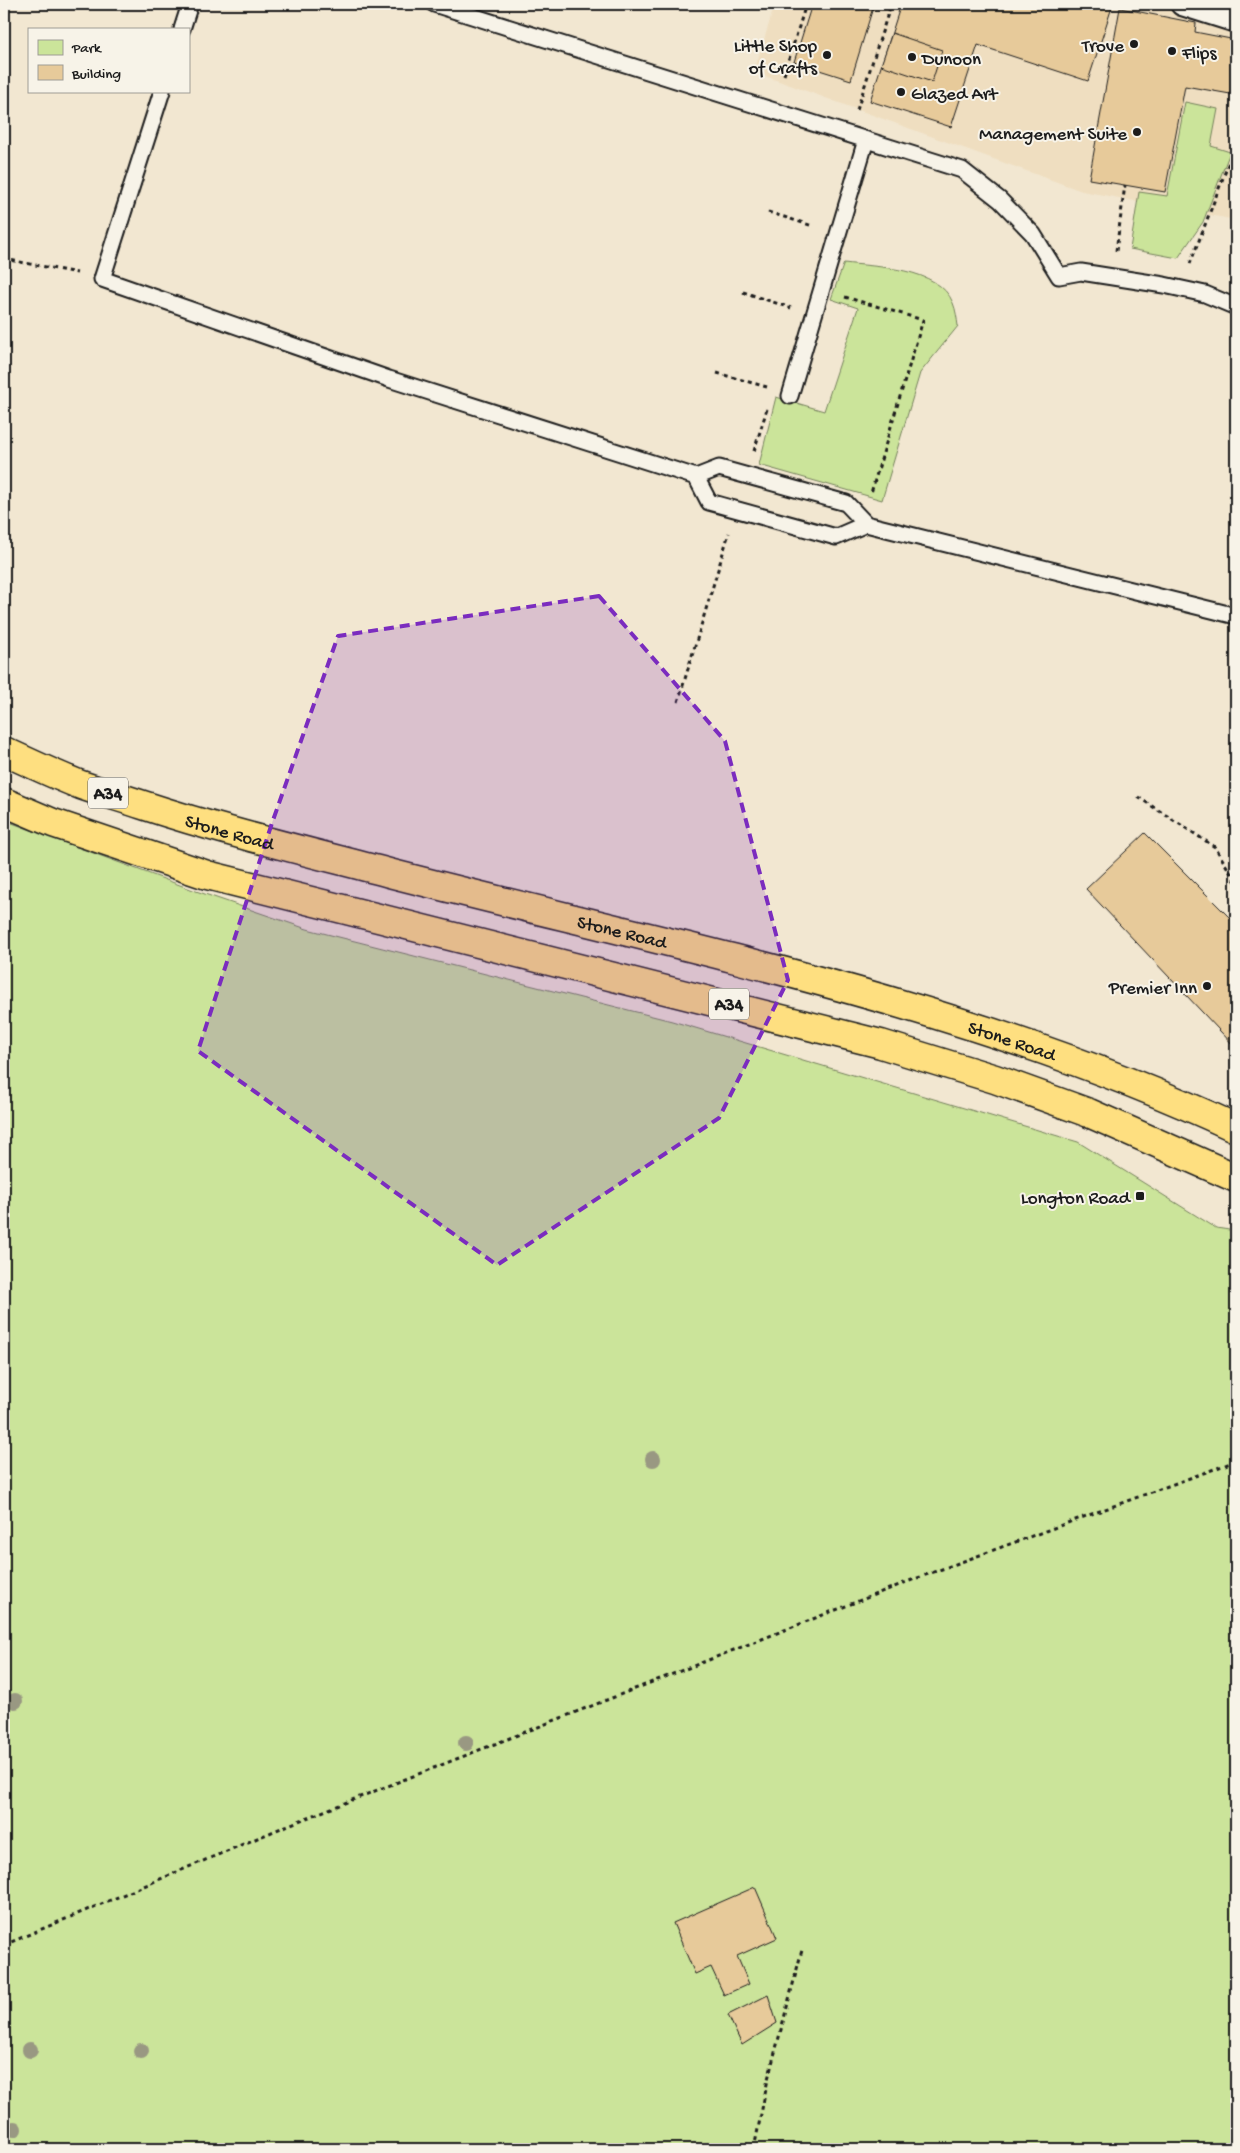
<svg xmlns="http://www.w3.org/2000/svg" width="1240" height="2153" font-family="'Gochi Hand',sans-serif">
	<style>
		.built { fill: #efdec0 }
		.green { fill: #cbe49a; stroke: #74805b }
		.building { fill: #e7ca9a; stroke: #1c1c1c }
		.lines { fill: none; stroke-linecap: round; stroke-linejoin: round }
		.service-casing { stroke: #1c1c1c; stroke-width: 19 }
		.pedestrian-casing { stroke: #1c1c1c; stroke-width: 26 }
		.trunk-casing { stroke: #1c1c1c; stroke-width: 31 }
		.path { stroke: #1c1c1c; stroke-width: 3; stroke-dasharray: 4 4; stroke-linecap: butt }
		.service { stroke: #f7f3e8; stroke-width: 15 }
		.pedestrian { stroke: #f7f3e8; stroke-width: 22 }
		.trunk { stroke: #fedf80; stroke-width: 28 }
		.tree { fill: #999882 }
		.marked { fill: #7b2cbf; fill-opacity: 0.2; stroke: #7b2cbf; stroke-width: 4; stroke-dasharray: 10 6; stroke-linejoin: round }
		.poi-dot { fill: #1c1c1c; stroke: #f7f3e8; stroke-width: 2 }
		.labels { text-anchor: middle; stroke-width: 4; stroke-linejoin: round; paint-order: stroke }
		.shield { fill: #f7f3e8; stroke: #5e5c59; stroke-width: 1 }
		.shield-label { font-size: 18px; font-weight: bold; fill: #1c1c1c }
		.poi-label { font-size: 19px; fill: #1c1c1c; stroke: #f7f3e8; text-anchor: end }
		.street-label { font-size: 19px; fill: #1c1c1c; stroke: #f7f3e8 }
	</style>
	<rect width="100%" height="100%" fill="#f2e7d1"/>
	<filter id="ink" filterUnits="userSpaceOnUse"><feTurbulence type="fractalNoise" baseFrequency=".02" numOctaves="2"/><feDisplacementMap in="SourceGraphic" scale="10" xChannelSelector="R" yChannelSelector="G"/><feConvolveMatrix kernelMatrix="1 2 1 2 8 2 1 2 1" color-interpolation-filters="sRGB"/></filter>
	<g filter="url(#ink)">
		<!-- built -->
		<path class="built" d="M775 4H1236V220L1082 191 754 72Z"/>
		<!-- green -->
		<g class="green">
			<path d="M1185 102 1218 109 1211 146 1230 152 1203 222 1178 258 1130 249 1139 192 1167 196Z"/>
			<path d="M844 263C875 267 939 267 953 303 956 310 957 319 958 326L920 373 882 500 759 465 776 397 824 411 858 308 831 299Z"/>
			<path d="M4 820 196 891 307 929 672 1021 1078 1142 1216 1228 1236 1231V2149H4Z"/>
		</g>
		<!-- building -->
		<g class="building">
			<path d="M812 4H874L851 80 794 62Z"/>
			<path d="M901 4H1113L1088 81 978 45 951 127 870 101Z"/>
			<path d="M1120 8 1196 23 1195 32 1236 40V95L1185 86 1165 192 1089 179Z"/>
			<path d="M892 33 942 50 932 82 881 65Z"/>
			<path d="M1145 833 1236 924V1048L1086 889Z"/>
			<path d="M755 1887 777 1938 737 1956 749 1984 724 1995 711 1967 695 1974 673 1923Z"/>
			<path d="M768 1995 777 2023 742 2045 728 2015Z"/>
		</g>
		<g class="lines">
			<!-- service casing -->
			<g class="service-casing">
				<g id="service">
					<path d="M434 4 962 170 1000 200 1033 234 1059 276 1081 272 1164 285 1205 294 1236 307"/>
					<path d="M182 29 190 4"/>
					<path d="M162 91 102 279 389 379 696 477 719 468 846 503 866 524 1236 616"/>
					<path d="M790 396 866 140"/>
					<path d="M696 477 709 502 836 537 866 524"/>
				</g>
			</g>
			<!-- pedestrian casing -->
			<g class="pedestrian-casing">
				<path id="pedestrian" d="M1182 4 1236 21"/>
			</g>
			<!-- trunk casing -->
			<g class="trunk-casing">
				<g id="trunk">
					<path id="s1" d="M4 751C30 763 55 775 81 785 101 792 122 798 143 805 225 832 309 852 393 874 678 947 969 1003 1236 1128"/>
					<path d="M4 802 53 823 207 875 881 1044 995 1079 1089 1113 1236 1178"/>
				</g>
			</g>
			<!-- path -->
			<g class="path">
				<path d="M784 75 806 4"/>
				<path d="M857 110 891 4"/>
				<path d="M768 212 813 226"/>
				<path d="M1116 251 1125 185"/>
				<path d="M4 259 77 273"/>
				<path d="M1190 264 1236 144"/>
				<path d="M743 292 791 308"/>
				<path d="M845 297 923 320 871 493"/>
				<path d="M717 373 767 387"/>
				<path d="M754 451 767 409"/>
				<path d="M678 702 729 533"/>
				<path d="M1234 726 1236 729"/>
				<path d="M1138 797 1215 847 1236 882"/>
				<path d="M4 1945 286 1826 912 1580 1236 1461"/>
				<path d="M754 2149 768 2079 802 1950"/>
			</g>
			<!-- service -->
			<use href="#service" class="service"/>
			<!-- pedestrian -->
			<use href="#pedestrian" class="pedestrian"/>
			<!-- trunk -->
			<use href="#trunk" class="trunk"/>
		</g>
		<!-- trees -->
		<g class="tree">
			<circle cx="653" cy="1459" r="8"/>
			<circle cx="15" cy="1701" r="8"/>
			<circle cx="466" cy="1743" r="8"/>
			<circle cx="30" cy="2050" r="8"/>
			<circle cx="141" cy="2051" r="8"/>
			<circle cx="14" cy="2129" r="8"/>
		</g>
	</g>
	<!-- marked area -->
	<path class="marked" d="M599 596 725 741 788 980 719 1118 497 1265 198 1051 272 823 338 636Z"/>
	<!-- markers -->
	<g class="poi-dot">
		<circle cx="1134" cy="44" r="5"/>
		<circle cx="1172" cy="51" r="5"/>
		<circle cx="827" cy="55" r="5"/>
		<circle cx="912" cy="57" r="5"/>
		<circle cx="901" cy="92" r="5"/>
		<circle cx="1137" cy="132" r="5"/>
		<circle cx="1207" cy="986" r="5"/>
		<rect x="1135" y="1191" width="10" height="10" rx="2.5"/>
	</g>
	<g class="labels">
		<!-- shield labels -->
		<g class="shield">
			<rect x="88" y="777.5" width="40" height="31" rx="4"/>
			<rect x="709" y="988.5" width="40" height="31" rx="4"/>
		</g>
		<g class="shield-label">
			<text x="108" y="799">A34</text>
			<text x="729" y="1010">A34</text>
		</g>
		<!-- poi labels -->
		<g class="poi-label">
			<text x="817" y="51">Little Shop<tspan x="817" dy="22">of Crafts</tspan></text>
			<text x="1124" y="51">Trove</text>
			<text x="1182" y="58" text-anchor="start">Flips</text>
			<text x="922" y="64" text-anchor="start">Dunoon</text>
			<text x="911" y="99" text-anchor="start">Glazed Art</text>
			<text x="1127" y="139">Management Suite</text>
			<text x="1197" y="993">Premier Inn</text>
			<text x="1130" y="1203">Longton Road</text>
		</g>
		<!-- street labels -->
		<g class="street-label">
			<text dy="7" stroke="none"><textPath href="#s1" startOffset="240">Stone Road</textPath></text>
			<text dy="7" stroke="none"><textPath href="#s1" startOffset="645">Stone Road</textPath></text>
			<text dy="7" stroke="none"><textPath href="#s1" startOffset="1050">Stone Road</textPath></text>
		</g>
	</g>
	<!-- margin -->
	<rect width="1240" height="2153" fill="none" stroke="#f7f3e8" stroke-width="20"/>
	<rect x="10" y="10" width="1220" height="2133" fill="none" stroke="#1c1c1c" stroke-width="2" filter="url(#ink)"/>
	<!-- legend -->
	<rect x="28" y="28" width="162" height="65" fill="#f7f3e8" stroke="#9f9d96"/>
	<rect x="38" y="40" width="25" height="15" fill="#cbe49a" stroke="#9f9d96"/>
	<text x="72" y="52" font-size="15" fill="#1c1c1c">Park</text>
	<rect x="38" y="65" width="25" height="15" fill="#e7ca9a" stroke="#9f9d96"/>
	<text x="72" y="78" font-size="15" fill="#1c1c1c">Building</text>
</svg>
